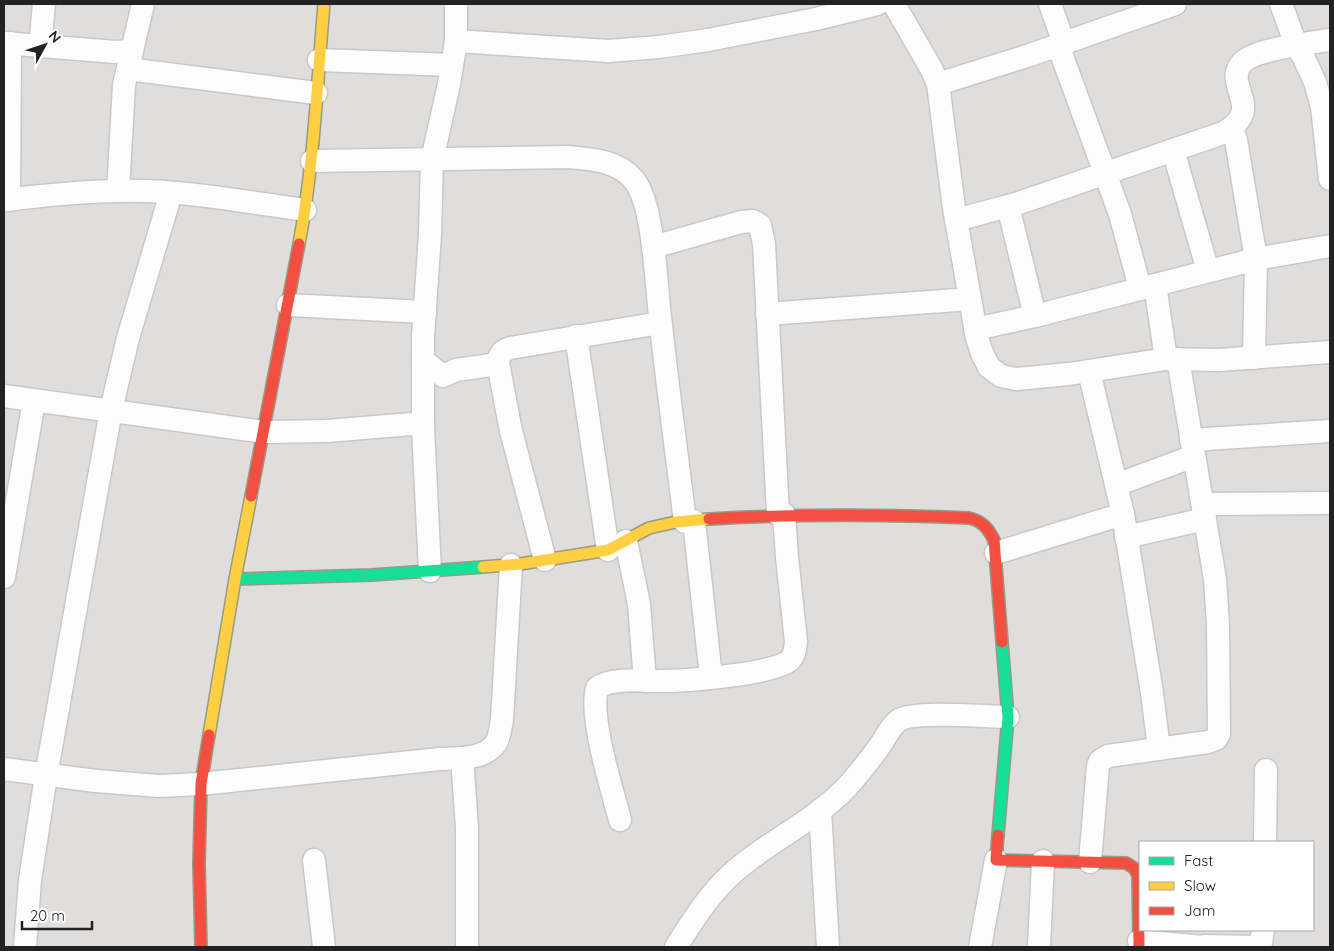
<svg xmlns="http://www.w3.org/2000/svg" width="1334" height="951" font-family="Quicksand,sans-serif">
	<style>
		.residential { fill: #dfdedc; fill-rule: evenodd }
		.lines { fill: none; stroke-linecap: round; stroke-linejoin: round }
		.street-casing { stroke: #c9c8c7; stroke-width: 25 }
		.fast-casing { stroke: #999a82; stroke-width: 14 }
		.slow-casing { stroke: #999a82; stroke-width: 14 }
		.jam-casing { stroke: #999a82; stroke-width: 14 }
		.street { stroke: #fdfcfc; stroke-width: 22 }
		.fast { stroke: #16e098; stroke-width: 11 }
		.slow { stroke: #ffcf43; stroke-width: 11 }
		.jam { stroke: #f24e42; stroke-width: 11 }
	</style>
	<rect width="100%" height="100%" fill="#f0eeeb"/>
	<!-- residential -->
	<path class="residential" d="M4 4H1330V947H4ZM1140 842H1313V930H1140Z"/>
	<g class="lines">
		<!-- street casing -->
		<g class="street-casing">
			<g id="street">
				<path d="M894 4 932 70 938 84 954 208 977 338 982 353 989 367 1001 376 1016 379 1069 374 1166 359 1219 360 1330 352"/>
				<path d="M1050 4 1064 43"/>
				<path d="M1281 4 1296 45 1303 56 1315 82 1322 107 1330 179"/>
				<path d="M456 41 609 51 659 47 708 40 816 19 877 4"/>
				<path d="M4 43 115 52 132 51"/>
				<path d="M1058 45 1120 214 1140 288"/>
				<path d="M40 47 44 4"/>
				<path d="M319 60 452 65"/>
				<path d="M128 69 316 93"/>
				<path d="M938 84 1030 55 1175 4"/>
				<path d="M1231 128 1236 140 1256 259 1254 358"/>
				<path d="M1173 150 1208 271"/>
				<path d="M312 161 567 157C590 159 618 160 634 180 655 206 656 290 661 325 668 391 677 456 685 522"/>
				<path d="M118 191 124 85 143 4"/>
				<path d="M4 200C42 196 80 191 118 191 181 189 244 202 305 210"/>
				<path d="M9 200 10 43"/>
				<path d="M1008 206 1035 316"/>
				<path d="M956 220 1016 204 1223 133C1267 109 1222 85 1242 63 1255 49 1310 43 1330 40"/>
				<path d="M653 247 741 222 753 221 760 225 764 244 778 514"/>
				<path d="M1155 285 1166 359"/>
				<path d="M288 305 425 312"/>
				<path d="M767 314 970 299"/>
				<path d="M975 329 1035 316 1256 259 1330 246"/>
				<path d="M576 336 608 550"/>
				<path d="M423 360 443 376 456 370 498 364"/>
				<path d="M1089 371 1123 514 1152 693 1159 749"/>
				<path d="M4 396 264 432 327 431 423 423"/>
				<path d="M1191 440 1330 431"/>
				<path d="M1116 485 1194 456"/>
				<path d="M1203 504 1330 503"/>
				<path d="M694 521 711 677"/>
				<path d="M1126 537 1205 519"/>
				<path d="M626 541 639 604 645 681"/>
				<path d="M996 553 1123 514"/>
				<path d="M545 560 511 431 498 363C499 354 502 351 510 348L660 323"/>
				<path d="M430 571 423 428V337L430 234 432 160 449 84 456 41V4"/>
				<path d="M4 577 34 401"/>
				<path d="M462 758 467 828V947"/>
				<path d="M4 769 96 781 159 786 201 784 440 759C458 758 484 760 496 743 500 737 500 728 502 720L511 565"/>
				<path d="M820 810 828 947"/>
				<path d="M620 820C612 789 589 718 597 688 611 677 645 681 662 681 685 681 776 674 790 660 795 655 795 649 796 642L787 557 784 514"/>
				<path d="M1265 842 1266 770"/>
				<path d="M314 860 324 947"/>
				<path d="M1090 862 1098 766 1100 761 1108 756 1208 742 1216 739 1219 734 1218 625 1215 579 1178 359"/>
				<path d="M1139 941 1203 947"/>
				<path d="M1204 946 1256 947 1261 943 1263 930"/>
				<path d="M25 947 30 880 46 776 111 410 128 338 171 193"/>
				<path d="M676 947C693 920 711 891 736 870 771 840 814 821 846 788 858 775 868 762 879 747 886 738 889 727 899 720 916 710 986 717 1008 717"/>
				<path d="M980 947 996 860"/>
				<path d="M1039 947 1043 861"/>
			</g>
		</g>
		<!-- fast casing -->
		<g class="fast-casing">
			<g id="fast">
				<path d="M235 579 372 575 483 567"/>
				<path d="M998 835 1008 717 1002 642"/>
			</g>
		</g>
		<!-- slow casing -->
		<g class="slow-casing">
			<g id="slow">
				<path d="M299 244C314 165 317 84 324 4"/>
				<path d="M483 567 520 564 608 550 649 528 676 522 709 519"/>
				<path d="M209 735 235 579 251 496"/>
			</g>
		</g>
		<!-- jam casing -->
		<g class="jam-casing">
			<g id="jam">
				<path d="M251 496 299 244"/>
				<path d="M709 519C796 514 882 514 969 518 982 521 988 528 994 540L1002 642"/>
				<path d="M998 835 996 860 1126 863 1134 868 1138 875 1139 947"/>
				<path d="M201 947 199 864 201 784 209 735"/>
			</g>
		</g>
		<!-- street -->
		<use href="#street" class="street"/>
		<!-- fast -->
		<use href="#fast" class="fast"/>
		<!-- slow -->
		<use href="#slow" class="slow"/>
		<!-- jam -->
		<use href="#jam" class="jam"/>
	</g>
	<!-- border -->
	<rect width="1334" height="951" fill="none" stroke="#222222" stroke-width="10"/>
	<!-- legend -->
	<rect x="1139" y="841" width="175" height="90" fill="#ffffff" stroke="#a7a7a7"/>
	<rect x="1149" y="857" width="25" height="8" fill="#16e098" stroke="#a7a7a7"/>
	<text x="1184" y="866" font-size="15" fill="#222222">Fast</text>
	<rect x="1149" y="882" width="25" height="8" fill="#ffcf43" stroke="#a7a7a7"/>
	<text x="1184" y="891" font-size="15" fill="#222222">Slow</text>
	<rect x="1149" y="907" width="25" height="8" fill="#f24e42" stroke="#a7a7a7"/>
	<text x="1184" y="916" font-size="15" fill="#222222">Jam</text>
	<!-- north arrow -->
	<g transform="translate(45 45) rotate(50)" stroke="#ffffff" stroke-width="4" paint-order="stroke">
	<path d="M0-4L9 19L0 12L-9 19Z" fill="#222222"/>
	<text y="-8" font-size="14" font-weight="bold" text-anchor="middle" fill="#222222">N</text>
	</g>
	<!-- scale -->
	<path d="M22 921v8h70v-8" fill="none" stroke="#222222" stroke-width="2.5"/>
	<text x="30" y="921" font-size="15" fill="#222222" stroke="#ffffff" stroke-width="4" paint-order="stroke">20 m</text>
</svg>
